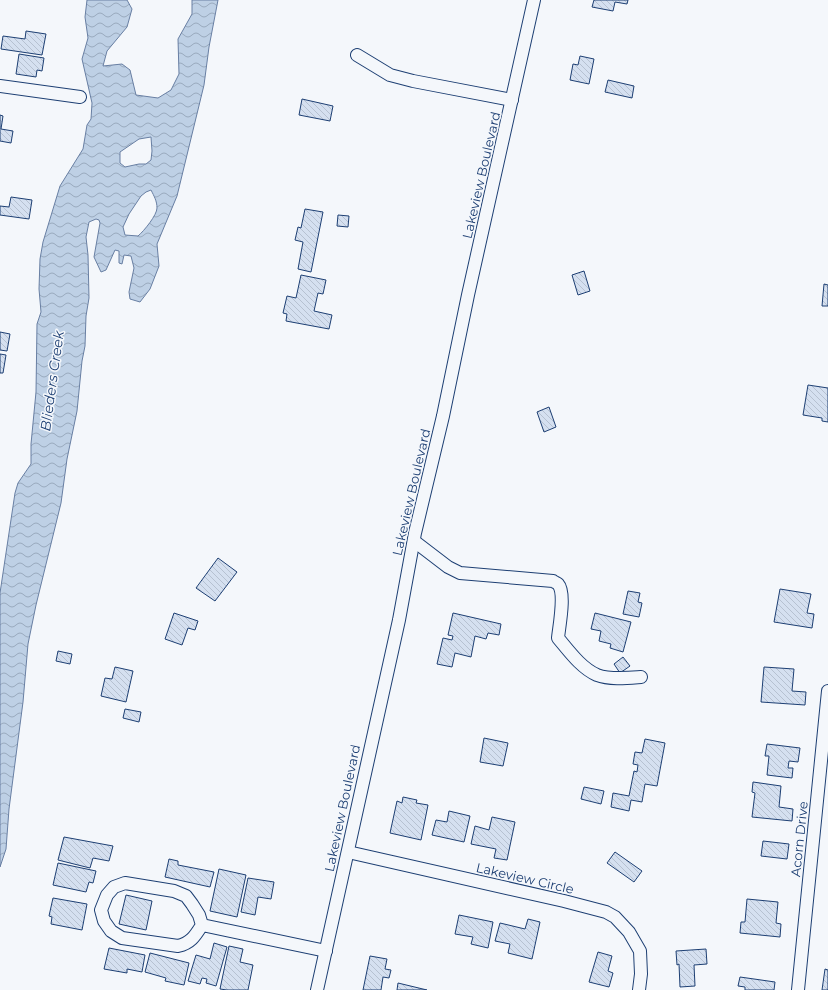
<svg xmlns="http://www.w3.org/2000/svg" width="828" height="990" font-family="Montserrat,sans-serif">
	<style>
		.water { fill: url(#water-waves); stroke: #687fa3; fill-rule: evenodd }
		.building { fill: url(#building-back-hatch); stroke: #1d3f73 }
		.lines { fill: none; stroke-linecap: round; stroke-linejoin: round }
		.minor-casing { stroke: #1d3f73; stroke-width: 14 }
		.minor { stroke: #f4f7fb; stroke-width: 12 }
		.labels { text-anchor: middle; stroke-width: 3; stroke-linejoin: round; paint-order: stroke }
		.street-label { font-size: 13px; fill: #1d3f73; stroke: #f4f7fb }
		.water-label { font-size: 14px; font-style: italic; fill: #1d3f73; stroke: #f4f7fb }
	</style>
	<defs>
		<pattern id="water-waves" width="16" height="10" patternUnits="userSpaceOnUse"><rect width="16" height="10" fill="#bed0e5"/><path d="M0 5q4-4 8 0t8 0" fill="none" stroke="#9aaabe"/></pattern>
		<pattern id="building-back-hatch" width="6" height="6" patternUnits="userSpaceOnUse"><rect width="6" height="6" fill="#d5e0f0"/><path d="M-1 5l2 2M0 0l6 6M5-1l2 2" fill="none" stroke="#b6c1d1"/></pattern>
	</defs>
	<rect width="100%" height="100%" fill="#f4f7fb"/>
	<!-- water -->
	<path class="water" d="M87 0H127L132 9 127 27 107 51 103 66 122 64 130 70 136 95 158 98 171 90 179 74 178 39 192 14V0H218L209 47 204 85 177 196 157 244 159 266 150 289 140 302 130 299 129 292 134 268 131 256 124 255 122 264 119 263V251L115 250 106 270 101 272 94 257 100 223 99 220 96 219 89 222 86 237 88 255 89 298 86 316 85 346 82 361 77 411 67 459 61 503 36 605 28 644 23 702 9 809 6 849 0 867V593L15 493 18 483 31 464V444L36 392 37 324 41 312 39 289 40 259 43 242 60 186 83 149 87 125 91 119 92 103 82 59 88 38 85 17ZM151 137 152 151 151 160 146 164H139L125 167 120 163V152L139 139ZM151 190C154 196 157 201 157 208 157 215 144 231 138 236L125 235 123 227 129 214 141 196 146 192Z"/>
	<!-- building -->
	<g class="building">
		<path d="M594 0H628L627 4 615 2 613 11 592 7Z"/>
		<path d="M26 31 46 34 42 55 1 49 3 36 25 39Z"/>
		<path d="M19 54 44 58 42 71 37 70 36 77 16 74Z"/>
		<path d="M580 56 594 59 589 84 570 80 573 64 578 65Z"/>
		<path d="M608 80 634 86 632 98 605 92Z"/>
		<path d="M302 99 333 106 330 121 299 115Z"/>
		<path d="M0 115 3 116 1 129 13 131 11 143 0 141Z"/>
		<path d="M11 197 32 200 29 219 0 215V206L9 207Z"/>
		<path d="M305 209 323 212 311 272 298 269 303 242 295 240 298 227 301 228Z"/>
		<path d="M338 215 349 216 348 227 337 226Z"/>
		<path d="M584 271 590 291 578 295 572 275Z"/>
		<path d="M301 275 326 280 323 294 318 293 314 311 332 315 329 329 286 321 287 314 283 313 287 296 296 298Z"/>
		<path d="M824 284 828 285V306H822Z"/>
		<path d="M0 332 10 334 7 351 0 350Z"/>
		<path d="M0 354 6 355 3 373H0Z"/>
		<path d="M808 385 828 388V422L822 421V418L803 415Z"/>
		<path d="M549 407 556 427 544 432 537 412Z"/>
		<path d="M218 558 237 572 215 601 196 588Z"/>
		<path d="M780 589 811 594 807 613 814 614 812 628 774 622Z"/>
		<path d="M628 591 640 593 638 602 642 603 639 617 623 614Z"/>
		<path d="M174 613 198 621 195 630 188 628 182 645 165 639Z"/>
		<path d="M453 613 501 624 499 635 488 633 486 639 475 636 471 657 455 653 452 667 437 664 443 638 452 640 453 636 448 635Z"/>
		<path d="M595 613 631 622 623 652 610 648 611 644 599 641 601 631 591 629Z"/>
		<path d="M58 651 72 654 70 664 56 661Z"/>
		<path d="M623 657 630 666 620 673 614 664Z"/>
		<path d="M115 667 133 671 126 702 101 696 105 678 112 679Z"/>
		<path d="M764 667 794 669 792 691 806 692 805 705 761 702Z"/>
		<path d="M125 709 141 712 139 722 123 718Z"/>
		<path d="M484 738 508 743 503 766 480 762Z"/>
		<path d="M645 739 665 743 657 786 645 784 642 802 631 800 629 811 611 807 613 793 629 796 634 771 637 772 638 765 633 764 635 752 642 753Z"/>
		<path d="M767 744 800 748 798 762 789 761 788 768H793L792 778 767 775 769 756H765Z"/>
		<path d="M753 782 781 786 779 807 793 809 792 821 752 817 755 793 752 792Z"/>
		<path d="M584 787 604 791 601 804 581 799Z"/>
		<path d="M403 797 417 800 416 803 428 805 421 840 390 833 397 801 402 803Z"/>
		<path d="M449 811 470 816 464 842 432 835 436 820 447 822Z"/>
		<path d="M492 817 515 822 507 860 494 858 496 849 471 844 475 826 489 830Z"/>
		<path d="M64 837 113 846 109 861 93 858 90 868 58 860Z"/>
		<path d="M763 841 789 844 787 859 761 856Z"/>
		<path d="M615 852 642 871 634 882 607 863Z"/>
		<path d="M169 859 178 861V865L214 872 210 887 165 877Z"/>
		<path d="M58 863 96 871 93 883 89 882 86 892 53 885Z"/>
		<path d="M219 869 246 875 237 917 210 911Z"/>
		<path d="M248 878 274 882 271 899 258 897 255 915 241 912Z"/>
		<path d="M126 895 152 901 146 930 119 924Z"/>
		<path d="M53 898 87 904 82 930 51 924 52 917 49 916Z"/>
		<path d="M747 899 778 902 776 923 781 924 780 937 740 933 741 922H745Z"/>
		<path d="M459 915 493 922 488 948 471 944 473 937 455 934Z"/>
		<path d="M528 919 540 922 532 959 508 953 510 944 495 941 500 923 525 929Z"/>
		<path d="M214 943 227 947 216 986 206 983 207 979 202 978 200 984 188 981 196 955 210 959Z"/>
		<path d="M229 946 243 949 240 962 253 965 248 990H227L220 989Z"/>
		<path d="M109 948 145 955 142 972 127 969V973L104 969Z"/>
		<path d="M706 949 707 964 694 965 695 986 680 987 679 964 677 965 676 951Z"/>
		<path d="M598 952 612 956 608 971 613 973 609 987 589 982Z"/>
		<path d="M150 953 189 963 184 985 165 981 166 978 145 972Z"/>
		<path d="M370 956 387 959 385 969 391 970 389 978 383 977 381 990H363Z"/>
		<path d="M825 969 828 970V990H822Z"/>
		<path d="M740 977 775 982 774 990H745V987L738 986Z"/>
		<path d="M398 983 427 990H397Z"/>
	</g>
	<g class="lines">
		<!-- minor casing -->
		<g class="minor-casing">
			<g id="minor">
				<path d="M357 55 390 75 413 81 512 100"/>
				<path d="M0 86 80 97"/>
				<path d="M414 541 448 567 460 573 553 581C554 582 557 583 558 584 566 593 559 627 558 638 569 651 581 668 597 675 610 680 628 678 641 677"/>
				<path d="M348 852 564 901 606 912 615 917 629 932 640 951 641 974 639 990"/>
				<path d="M202 925C195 936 191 943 178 946L122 938 111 931 104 921 101 910 107 895 114 887 125 883 174 891 186 896 192 904 199 915 202 925 326 951"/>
				<path d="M317 990 399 620 415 533 443 416 468 295 534 0"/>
				<path d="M798 990 828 691"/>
			</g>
		</g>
		<!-- minor -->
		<use href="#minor" class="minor"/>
	</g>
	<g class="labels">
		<!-- street labels -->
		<g class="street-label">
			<text transform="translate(481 175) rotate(-77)" y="5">Lakeview Boulevard</text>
			<text transform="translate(411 492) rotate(-77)" y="5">Lakeview Boulevard</text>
			<text transform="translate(342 808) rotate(-78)" y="5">Lakeview Boulevard</text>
			<text transform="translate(799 839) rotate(-84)" y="5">Acorn Drive</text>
			<text transform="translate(525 878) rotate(13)" y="5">Lakeview Circle</text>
		</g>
		<!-- water labels -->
		<g class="water-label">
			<text transform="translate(52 381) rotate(-82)" y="5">Blieders Creek</text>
		</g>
	</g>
</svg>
